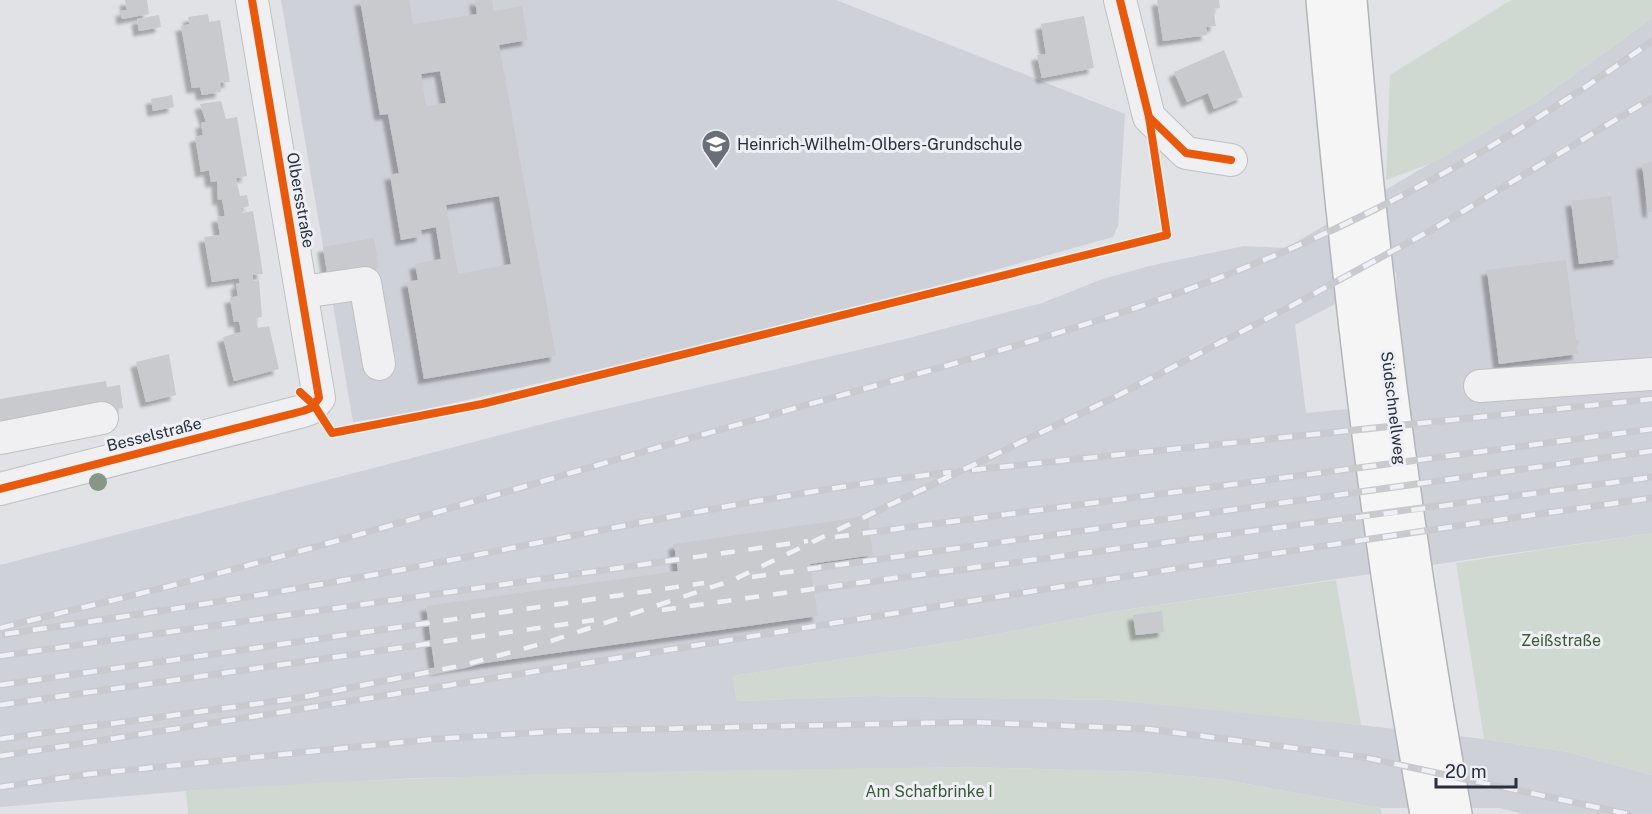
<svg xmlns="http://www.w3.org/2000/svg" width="1652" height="814" font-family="'Public Sans',sans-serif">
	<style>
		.built { fill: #cfd1d8; fill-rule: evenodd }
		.green { fill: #d0d9d1 }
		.building { fill: #c9cacd; fill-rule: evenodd; filter: url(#shadow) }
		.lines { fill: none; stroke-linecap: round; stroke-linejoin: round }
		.minor-casing { stroke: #bfc0c3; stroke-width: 34 }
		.highway-casing { stroke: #b3b5ba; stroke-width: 36 }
		.minor { stroke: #f0f0f2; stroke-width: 32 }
		.highway { stroke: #f5f5f6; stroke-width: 33 }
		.rail-casing { stroke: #c9cacd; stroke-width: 7 }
		.rail { stroke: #eef0f5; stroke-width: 4.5; stroke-dasharray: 14; stroke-linecap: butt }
		.cycleway-casing { stroke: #eef0f5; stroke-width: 11 }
		.cycleway { stroke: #e8590c; stroke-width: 8 }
		.tree { fill: #869785 }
		.labels { text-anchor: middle; stroke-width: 6; stroke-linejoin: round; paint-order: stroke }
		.poi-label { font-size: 16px; fill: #282f3e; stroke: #eef0f5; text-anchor: start }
		.street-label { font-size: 16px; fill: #282f3e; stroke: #eef0f5 }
		.park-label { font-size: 16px; fill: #3b5936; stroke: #eef0f5 }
	</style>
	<defs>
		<filter id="shadow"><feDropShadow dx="-5.5" dy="5.5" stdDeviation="1.5" flood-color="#0004"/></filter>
	</defs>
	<rect width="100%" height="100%" fill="#e1e2e5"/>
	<!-- built -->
	<g class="built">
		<path d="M281 0H836L1125 114 1118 226 1113 237 830 316 397 416 353 422Z"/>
		<path d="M1652 18V533L1110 612 977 638 733 676 737 701 872 696 1113 700 1229 710 1484 739 1568 752 1652 775V814H1523L1500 808H1380L1219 779 1143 772 970 767 416 778 186 791 0 807V565L558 420 905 339 1042 303 1100 280 1149 266 1244 246 1286 248 1539 100ZM1396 272 1401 404 1306 413 1295 325Z"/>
	</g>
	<!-- green -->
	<g class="green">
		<path d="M1511 0H1652V18L1539 100 1437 161 1386 180 1390 75Z"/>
		<path d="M1652 533V775L1568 752 1484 739 1456 563Z"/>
		<path d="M1336 580 1361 725 1113 700 872 696 737 701 733 676 977 638 1110 612Z"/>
		<path d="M970 767 1143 772 1219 779 1380 808 1382 814H188L186 791C447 773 708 770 970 767Z"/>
	</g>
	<!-- building -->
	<g class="building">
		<path d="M125 0H147L149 14 122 19 121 11 127 10Z"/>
		<path d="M360 0H409L413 24 477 14 475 0H492L494 11 522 6 528 40 499 45 556 356 424 379 407 282 418 280 415 264 441 259 436 227 421 230 422 236 401 240 390 175 399 173 388 114 380 115ZM440 71 446 103 426 106 421 74ZM499 196 511 264 458 274 446 205Z"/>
		<path d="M1157 0H1219L1220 8 1213 9 1216 26 1206 27 1207 35 1163 41Z"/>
		<path d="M208 14 209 22 220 20 230 82 220 83 221 92 202 95 200 87 192 88 181 26 190 24 188 17Z"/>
		<path d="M159 15 161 27 139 31 137 19Z"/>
		<path d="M1084 16 1094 68 1042 78 1037 55 1046 54 1041 24Z"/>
		<path d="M1224 50 1243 97 1214 109 1208 93 1187 102 1174 72Z"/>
		<path d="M172 95 174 107 153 111 151 99Z"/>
		<path d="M221 101 226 119 237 117 247 176 236 178 240 196 247 195 249 206 241 208 242 213 253 211 263 274 253 275V281L259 280 262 317 256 318 258 328 269 326 279 369 234 381 223 337 241 332 239 321 234 322 230 298 238 296 236 284 240 283 239 278 212 282 204 237 220 235 217 217 225 216 222 199 218 200 217 181 211 182 209 170 201 172 195 137 203 135 201 123 206 122 200 104Z"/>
		<path d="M1652 162V212H1648L1642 164Z"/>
		<path d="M1611 196 1619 259 1579 264 1571 201Z"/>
		<path d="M374 238 379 269 328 278 323 247Z"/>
		<path d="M1566 260 1576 339 1580 342 1577 347 1578 354 1499 364 1487 270Z"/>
		<path d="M169 354 176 395 146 402 136 362Z"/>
		<path d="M106 381 107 387 120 385 123 408 111 410 110 403 0 422V399Z"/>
		<path d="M868 516 873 555 810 564 818 616 435 670 426 606 678 571 674 544Z"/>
		<path d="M1162 611 1164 632 1136 635 1133 615Z"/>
	</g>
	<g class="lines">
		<!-- minor casing -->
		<g class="minor-casing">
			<g id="minor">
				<path d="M1120 0 1149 117 1186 153 1231 160"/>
				<path d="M303 292 365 283 379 364"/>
				<path d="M1480 386 1652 374"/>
				<path d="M0 438 102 418"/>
				<path d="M0 489 303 411 311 408 319 398 252 0"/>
			</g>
		</g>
		<!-- highway casing -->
		<g class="highway-casing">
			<g id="highway">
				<path d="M1323 0C1347 272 1378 545 1427 814"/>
				<path d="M1350 0C1372 273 1407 545 1455 814"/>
			</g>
		</g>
		<!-- minor -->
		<use href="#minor" class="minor"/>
		<!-- highway -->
		<use href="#highway" class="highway"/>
		<!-- rail casing -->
		<g class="rail-casing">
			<g id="rail">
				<path d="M972 470 1652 399"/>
				<path d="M835 537 1652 429"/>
				<path d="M752 577 1652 451"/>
				<path d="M662 610C992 563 1322 524 1652 477"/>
				<path d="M0 628C83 607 167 588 249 565 409 522 567 473 726 428 893 379 1064 338 1226 275 1376 218 1522 134 1652 41"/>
				<path d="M5 634C139 615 272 594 405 569 586 534 767 494 951 472"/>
				<path d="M0 656 808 541"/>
				<path d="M0 685 704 583"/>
				<path d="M0 705 594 620"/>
				<path d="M0 739 299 698 464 665 548 642 733 580 1111 399 1293 305 1435 228 1652 98"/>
				<path d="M0 756C551 672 1100 575 1652 498"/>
				<path d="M0 787 89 774 434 739 562 731 969 722 1148 729 1363 757 1628 814"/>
			</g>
		</g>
		<!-- rail -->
		<use href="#rail" class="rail"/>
		<!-- cycleway casing -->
		<g class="cycleway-casing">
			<g id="cycleway">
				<path d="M1120 0 1149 117 1186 153 1231 160"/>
				<path d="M300 392 314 405 332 433 482 404 1167 235 1149 117"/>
				<path d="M0 489 303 411 311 408 319 398 252 0"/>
			</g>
		</g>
		<!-- cycleway -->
		<use href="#cycleway" class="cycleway"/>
	</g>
	<!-- trees -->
	<circle class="tree" cx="98" cy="482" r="9"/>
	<!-- icons -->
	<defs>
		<g id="school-pin" transform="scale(1.5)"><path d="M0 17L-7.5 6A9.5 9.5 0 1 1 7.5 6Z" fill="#696e78" stroke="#eef0f5"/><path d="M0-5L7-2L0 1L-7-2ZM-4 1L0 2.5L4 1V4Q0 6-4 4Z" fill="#fff"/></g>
	</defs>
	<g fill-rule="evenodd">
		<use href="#school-pin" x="716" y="144"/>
	</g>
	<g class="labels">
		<!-- poi labels -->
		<g class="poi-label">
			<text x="737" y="150">Heinrich-Wilhelm-Olbers-Grundschule</text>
		</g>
		<!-- street labels -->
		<g class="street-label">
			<text transform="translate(301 200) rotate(80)" y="6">Olbersstraße</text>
			<text transform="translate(1394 408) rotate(83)" y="6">Südschnellweg</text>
			<text transform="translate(154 434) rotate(-14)" y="6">Besselstraße</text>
		</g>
		<!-- park labels -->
		<g class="park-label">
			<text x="1561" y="646">Zeißstraße</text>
			<text x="929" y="797">Am Schafbrinke I</text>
		</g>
	</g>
	<!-- scale -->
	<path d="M1436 778v9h80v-9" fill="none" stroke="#282f3e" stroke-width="3"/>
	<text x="1445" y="778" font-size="18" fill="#282f3e" stroke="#eef0f5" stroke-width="4.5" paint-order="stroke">20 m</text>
</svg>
